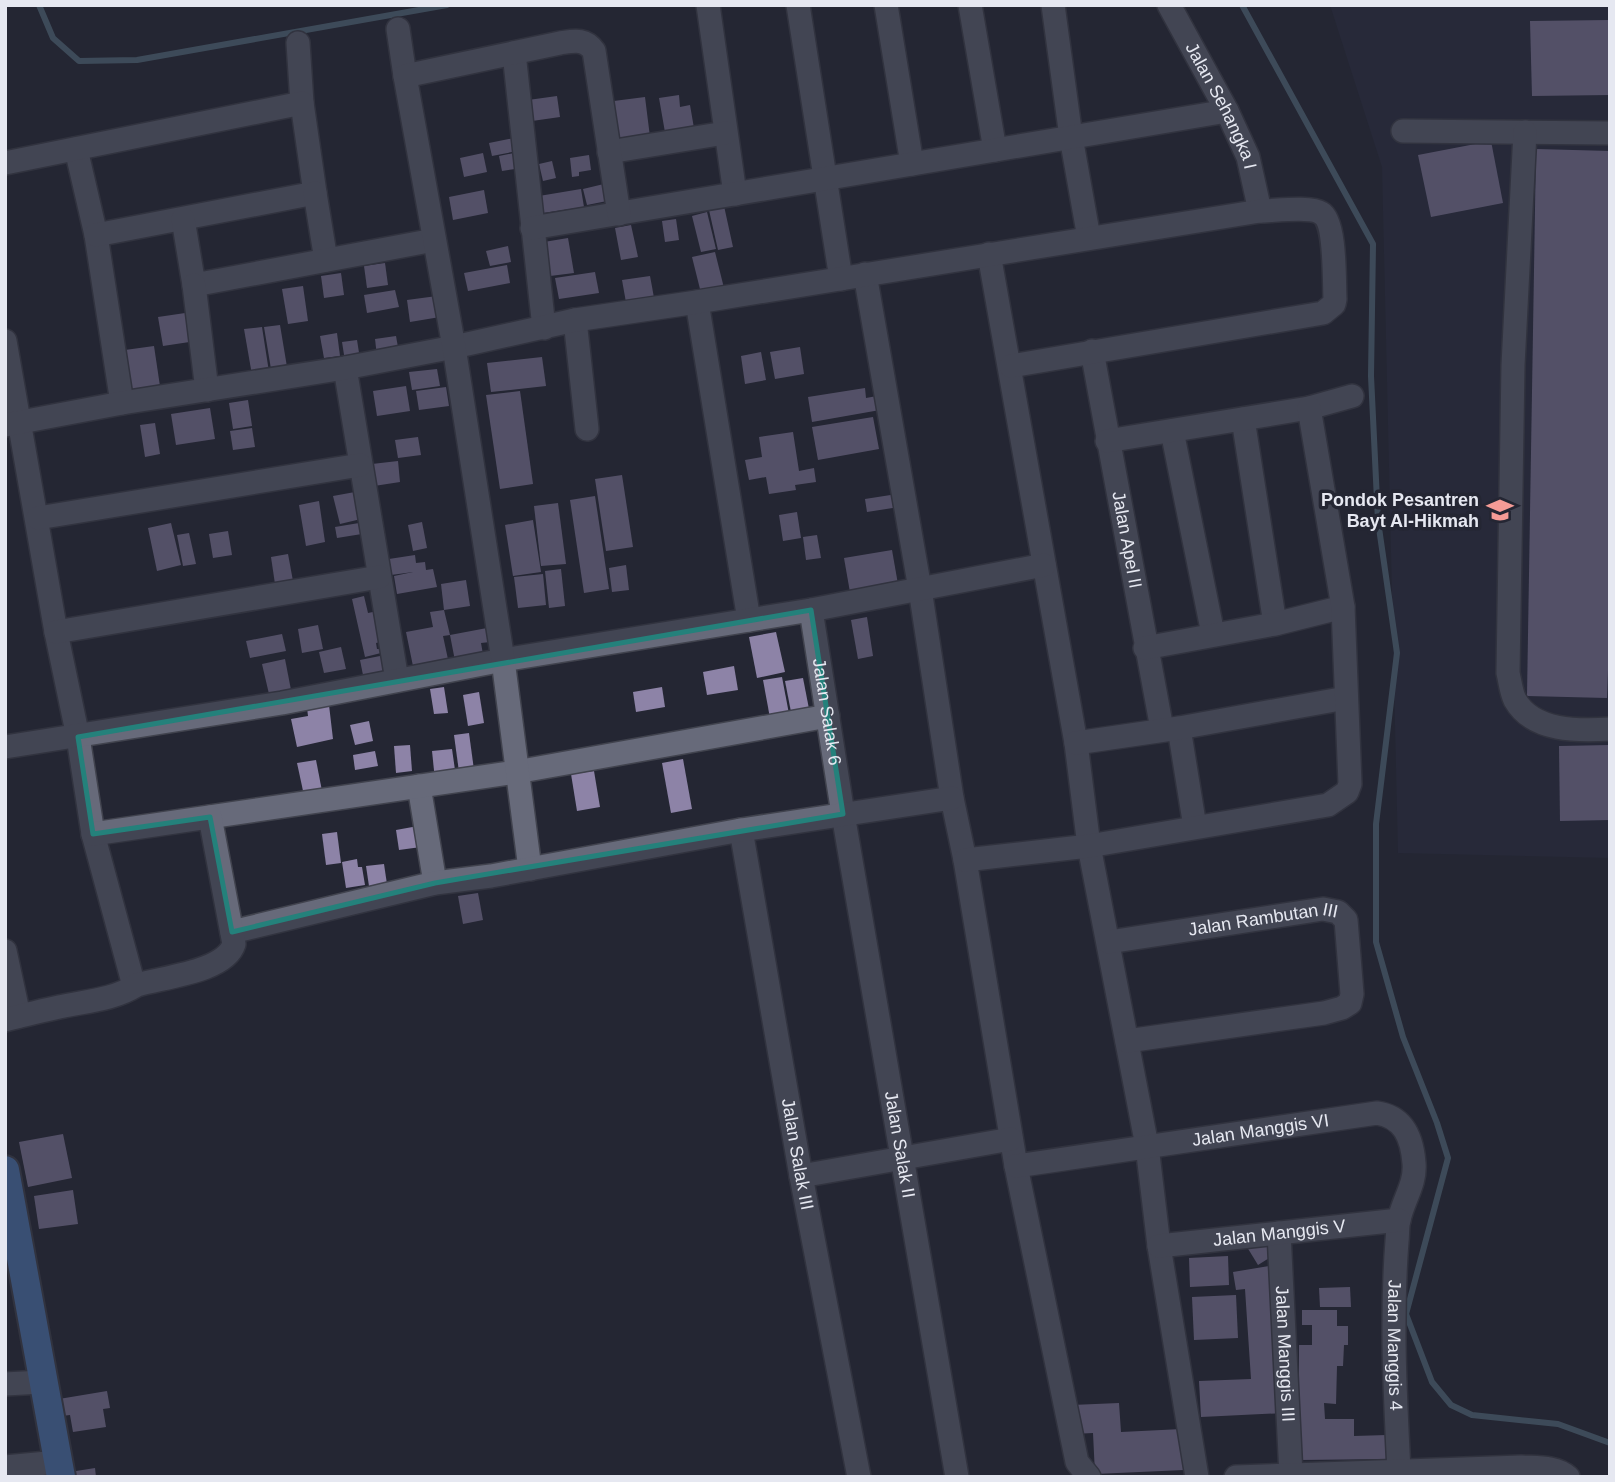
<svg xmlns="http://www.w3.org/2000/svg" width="1615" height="1482" font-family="Arial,sans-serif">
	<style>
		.built { fill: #2a2d40 }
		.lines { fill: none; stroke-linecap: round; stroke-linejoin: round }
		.stream { stroke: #5c7787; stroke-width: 6 }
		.building { fill: #8d83a7 }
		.minor-casing { stroke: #41434e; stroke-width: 26 }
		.major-casing { stroke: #41434e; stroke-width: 32 }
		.minor { stroke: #676a7a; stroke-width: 23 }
		.major { stroke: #5381c2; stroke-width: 28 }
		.marked { fill: none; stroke: #24817b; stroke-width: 5; stroke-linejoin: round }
		.labels { text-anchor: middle; stroke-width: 7; stroke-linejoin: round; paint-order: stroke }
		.street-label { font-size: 18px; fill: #e6e8f1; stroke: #242633 }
		.poi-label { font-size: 18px; font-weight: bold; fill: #e6e8f1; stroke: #242633; text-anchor: end }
	</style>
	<rect width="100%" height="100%" fill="#242633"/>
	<!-- built -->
	<path class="built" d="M1330 5H1610V858L1398 853 1382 167Z"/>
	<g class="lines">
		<!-- stream -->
		<g class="stream">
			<path d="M39 5 53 38 79 61 137 60 447 5"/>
			<path d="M1242 5 1373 244 1371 376 1378 521 1397 653 1376 824V942L1403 1037 1437 1123 1448 1158 1406 1314 1432 1382 1451 1405 1472 1415 1558 1424 1610 1443"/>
		</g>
	</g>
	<!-- building -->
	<g class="building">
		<path d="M1610 20V95L1532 96 1530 21Z"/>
		<path d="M679 95 680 107 690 105 695 134 666 138 659 98Z"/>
		<path d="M557 96 560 117 525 122 521 101Z"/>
		<path d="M645 97 650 137 611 141 606 102Z"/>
		<path d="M519 137 522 150 492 156 489 143Z"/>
		<path d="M1491 141 1503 203 1431 217 1418 155Z"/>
		<path d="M1536 149 1610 151V614L1607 698 1527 696Z"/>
		<path d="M519 152 522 168 502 171 499 156Z"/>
		<path d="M483 153 487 172 464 177 460 158Z"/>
		<path d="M589 155 591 170 579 172V176L572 177 570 158Z"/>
		<path d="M552 161 556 178 543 181 539 164Z"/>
		<path d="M608 183 612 200 587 205 583 189Z"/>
		<path d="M581 189 584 207 536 214 533 197Z"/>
		<path d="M484 190 488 213 453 220 449 197Z"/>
		<path d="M724 206 733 247 718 250 709 210Z"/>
		<path d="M707 212 716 249 701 252 692 216Z"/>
		<path d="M676 219 679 240 665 242 662 221Z"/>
		<path d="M631 225 638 257 621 260 615 228Z"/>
		<path d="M568 238 574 273 550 276 544 242Z"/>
		<path d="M508 246 511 262 490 266 486 251Z"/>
		<path d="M715 252 724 288 701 293 692 257Z"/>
		<path d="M385 263 388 285 367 288 364 266Z"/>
		<path d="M507 265 510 283 468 291 464 273Z"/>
		<path d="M595 272 599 293 559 299 555 278Z"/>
		<path d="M341 273 344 295 324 298 321 276Z"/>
		<path d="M650 276 655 303 627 308 622 280Z"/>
		<path d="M303 286 308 321 288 324 282 289Z"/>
		<path d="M395 290 399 307 367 313 364 295Z"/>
		<path d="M437 296 440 317 410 322 407 300Z"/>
		<path d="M192 312 196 341 163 346 158 317Z"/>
		<path d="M280 325 288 373 272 375 264 327Z"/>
		<path d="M262 327 269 372 252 375 244 329Z"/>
		<path d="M337 333 340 356 324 358 320 336Z"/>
		<path d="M396 336 399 353 377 356 375 339Z"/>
		<path d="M357 340 360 359 345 361 342 342Z"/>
		<path d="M154 346 161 393 133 397 125 350Z"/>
		<path d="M800 347 804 374 775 379 770 352Z"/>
		<path d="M761 352 766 380 745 384 741 356Z"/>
		<path d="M542 357 546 386 491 392 487 363Z"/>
		<path d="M437 369 440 386 412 390 409 372Z"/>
		<path d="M406 386 410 411 377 416 373 391Z"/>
		<path d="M446 387 449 406 419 410 416 391Z"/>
		<path d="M865 388 866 398 877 396 880 410 812 422 808 397Z"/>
		<path d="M520 391 533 484 500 489 486 395Z"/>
		<path d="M248 400 252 426 233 429 229 403Z"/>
		<path d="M210 408 215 439 176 445 171 414Z"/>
		<path d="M873 417 879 449 818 460 812 427Z"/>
		<path d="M155 423 160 454 145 457 140 425Z"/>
		<path d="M252 428 255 447 233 450 230 431Z"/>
		<path d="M793 432 799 471 814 468 816 482 795 485 796 490 769 494 766 477 749 480 745 460 762 457 759 437Z"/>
		<path d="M418 437 421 455 398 458 395 440Z"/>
		<path d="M398 461 400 482 374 486 372 464Z"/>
		<path d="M622 475 633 547 606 551 595 479Z"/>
		<path d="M355 492 361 519 340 524 333 496Z"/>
		<path d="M897 494 899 507 867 512 865 499Z"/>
		<path d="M595 496 609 589 584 593 570 500Z"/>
		<path d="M319 501 325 542 306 546 299 505Z"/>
		<path d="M558 503 566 564 541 566 534 506Z"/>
		<path d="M797 512 801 538 783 541 779 515Z"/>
		<path d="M533 520 541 572 513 576 505 525Z"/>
		<path d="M365 522 368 533 337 538 335 527Z"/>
		<path d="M422 522 427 548 413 551 408 525Z"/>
		<path d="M171 523 181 565 157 571 148 528Z"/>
		<path d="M228 531 232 555 213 558 209 534Z"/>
		<path d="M189 533 196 564 183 566 177 535Z"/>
		<path d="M817 535 821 558 806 560 803 537Z"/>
		<path d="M892 550 899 590 851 598 844 558Z"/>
		<path d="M288 554 293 581 275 584 271 557Z"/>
		<path d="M415 555 416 563 425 562 426 570 433 569 437 587 397 594 394 576 413 572 391 575 389 559Z"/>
		<path d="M626 565 629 590 612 592 609 568Z"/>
		<path d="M561 569 565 606 549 608 545 571Z"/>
		<path d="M543 574 546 605 518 608 514 577Z"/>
		<path d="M466 580 470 606 444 610 441 584Z"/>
		<path d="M364 596 368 613 373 612 380 642 376 643 377 649H380L381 653 365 657 352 599Z"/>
		<path d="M444 610 450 635 443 636 449 664 414 671 406 632 433 627 430 612Z"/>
		<path d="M867 617 873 656 858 659 851 620Z"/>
		<path d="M318 625 323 649 302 653 298 629Z"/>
		<path d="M487 628 490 642 481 643 484 660 456 666 450 635Z"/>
		<path d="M776 632 785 672 757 678 749 637Z"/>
		<path d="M282 634 286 651 250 658 246 641Z"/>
		<path d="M341 647 346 669 324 673 319 652Z"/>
		<path d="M385 655 389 676 365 685 360 660Z"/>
		<path d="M285 659 291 690 269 694 262 664Z"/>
		<path d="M734 666 738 690 707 695 703 672Z"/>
		<path d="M782 677 789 714 770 718 763 680Z"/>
		<path d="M803 678 810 714 791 712 785 681Z"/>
		<path d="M444 687 448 713 434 714 430 689Z"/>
		<path d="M662 687 665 707 636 712 633 692Z"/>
		<path d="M479 692 484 723 468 726 463 695Z"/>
		<path d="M329 705 333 739 297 747 291 719 308 716 307 708Z"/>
		<path d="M369 721 373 741 355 745 350 725Z"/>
		<path d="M469 733 474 770 459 772 454 735Z"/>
		<path d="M410 745 412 771 396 773 394 746Z"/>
		<path d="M1610 745V820L1560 821 1559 746Z"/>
		<path d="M452 749 456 777 435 780 432 751Z"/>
		<path d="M375 751 378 766 355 770 353 755Z"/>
		<path d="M683 759 692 809 671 813 662 763Z"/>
		<path d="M316 760 323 796 305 800 297 763Z"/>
		<path d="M594 771 600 807 577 811 571 774Z"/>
		<path d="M418 826 421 847 399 850 396 830Z"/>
		<path d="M337 832 341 863 326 865 322 834Z"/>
		<path d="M357 859 358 867H362L365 885 346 888 342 862Z"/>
		<path d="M384 864 388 891 370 893 366 866Z"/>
		<path d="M478 893 483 920 463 924 458 896Z"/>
		<path d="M63 1134 72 1178 28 1187 19 1142Z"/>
		<path d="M73 1190 78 1224 39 1229 34 1196Z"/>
		<path d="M1268 1235 1279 1252 1258 1265 1247 1247Z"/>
		<path d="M1228 1256 1229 1285 1190 1287 1189 1258Z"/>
		<path d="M1269 1266 1285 1413 1201 1417 1199 1381 1251 1379 1245 1289 1236 1290 1233 1272Z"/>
		<path d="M1350 1287 1351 1307H1320L1319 1288Z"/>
		<path d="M1236 1295 1238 1338 1194 1340 1192 1297Z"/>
		<path d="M1302 1310H1337V1326H1348V1345H1344L1343 1366H1337L1336 1404 1324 1403 1325 1419H1354V1436L1387 1435 1388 1459 1299 1460V1345H1312V1325H1302Z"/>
		<path d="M107 1391 110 1408 103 1409 106 1427 73 1432 70 1415 62 1416 59 1399Z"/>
		<path d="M1119 1403 1121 1432 1182 1429 1184 1470 1095 1474 1093 1433 1073 1434 1072 1405Z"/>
		<path d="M95 1468 96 1477H71L70 1472Z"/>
	</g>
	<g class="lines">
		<!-- minor casing -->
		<g class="minor-casing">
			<g id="minor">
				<path d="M708 5 735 194"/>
				<path d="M798 5 841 279"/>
				<path d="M886 5 912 164"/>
				<path d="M970 5 995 150"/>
				<path d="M1053 5 1071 137 1089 238"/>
				<path id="s1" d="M1169 5 1227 111 1248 157 1260 211"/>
				<path d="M398 29 405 76"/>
				<path d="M298 43 302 103"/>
				<path d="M514 53 544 328"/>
				<path d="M1403 131 1610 133"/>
				<path d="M1525 132 1513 365 1508 673C1510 681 1511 692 1515 700 1533 732 1579 731 1610 729"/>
				<path d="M76 149 96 235 122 403"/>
				<path d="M609 152 725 133"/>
				<path d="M5 163 302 103 315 193 96 235"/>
				<path d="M315 193 326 260"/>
				<path d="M183 219 194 285 434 240"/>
				<path d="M532 228 1227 111"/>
				<path d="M989 254 1076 743 1089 846 1147 1146 1159 1246 1197 1477"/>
				<path d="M865 274 920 589 952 798 965 860 1016 1166 1077 1462 1089 1477"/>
				<path d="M194 285 207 390"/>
				<path d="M697 302 749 620"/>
				<path d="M575 320 587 429"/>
				<path d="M5 341 56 632 78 737 93 834 134 986"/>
				<path id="s2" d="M1092 351 1162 729"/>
				<path d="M345 368 397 680"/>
				<path d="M1243 419 1275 624"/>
				<path d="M5 425 122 403 345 368 454 347 575 320 697 302 1260 211C1274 211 1310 206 1321 213 1336 221 1334 282 1335 299L1334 304 1323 313 1011 366"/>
				<path d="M1172 431 1213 634"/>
				<path d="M1107 441 1309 408 1352 396"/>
				<path d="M38 518 360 465"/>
				<path id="s3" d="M811 610 843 814 957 1477"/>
				<path d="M56 632 379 577"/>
				<path d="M1145 648 1275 624 1343 607"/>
				<path d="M1179 728 1195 827"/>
				<path d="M1076 743 1179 728 1346 698"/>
				<path d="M5 747 282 703 503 660 811 610 1044 565"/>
				<path d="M419 786 435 883"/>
				<path id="s4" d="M741 830 801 1176 859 1477"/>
				<path d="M93 834 516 772 828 716"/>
				<path d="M965 860 1089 846 1328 805 1347 792 1350 784 1343 607 1309 408"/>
				<path d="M530 869 503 660 454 347 405 76 560 43C574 41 585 38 594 51L619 214"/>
				<path d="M232 932 435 883 491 876 741 830 952 798"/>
				<path id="s5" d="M1109 942 1323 909 1338 912 1346 920 1352 994 1350 1003 1342 1008 1324 1013 1127 1041"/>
				<path d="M5 951 19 1016"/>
				<path d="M5 1020C23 1015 41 1011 59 1007 86 1001 113 1000 137 985 163 977 225 972 234 944L210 817"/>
				<path id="s6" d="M1016 1166 1377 1113C1404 1117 1412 1138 1414 1163 1416 1184 1403 1200 1399 1220 1397 1226 1398 1234 1397 1241 1391 1318 1395 1394 1399 1471"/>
				<path d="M801 1176 1011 1139"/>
				<path id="s7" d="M1279 1233 1291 1475"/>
				<path id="s8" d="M1159 1246 1399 1220"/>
				<path d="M5 1384 42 1382"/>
				<path d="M5 1467 58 1462"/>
				<path d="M1236 1477 1521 1467C1536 1468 1556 1466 1568 1477"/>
			</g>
		</g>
		<!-- major casing -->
		<g class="major-casing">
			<path id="major" d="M5 1170 61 1477"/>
		</g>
		<!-- minor -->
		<use href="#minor" class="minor"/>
		<!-- major -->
		<use href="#major" class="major"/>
	</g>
	<!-- marked area -->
	<path d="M0 0H1615V1482H0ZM811 610 843 814 435 883 232 932 210 817 93 834 78 737Z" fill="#242633" fill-opacity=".55" fill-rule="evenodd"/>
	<path class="marked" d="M811 610 843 814 435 883 232 932 210 817 93 834 78 737Z"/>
	<!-- icons -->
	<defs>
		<g id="school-bare" transform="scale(2.1)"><path d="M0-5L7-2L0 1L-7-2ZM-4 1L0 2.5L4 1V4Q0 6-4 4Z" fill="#f59b96" stroke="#242633" stroke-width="2.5" paint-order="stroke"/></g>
	</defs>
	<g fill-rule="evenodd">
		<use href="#school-bare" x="1500" y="510"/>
	</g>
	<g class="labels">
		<!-- street labels -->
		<g class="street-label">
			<text dy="6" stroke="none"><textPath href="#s1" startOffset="114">Jalan Sehangka I</textPath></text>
			<text dy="6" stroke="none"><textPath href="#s2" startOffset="192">Jalan Apel II</textPath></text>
			<text dy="6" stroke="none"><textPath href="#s3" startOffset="103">Jalan Salak 6</textPath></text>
			<text dy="6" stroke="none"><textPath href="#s5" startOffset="156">Jalan Rambutan III</textPath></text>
			<text dy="6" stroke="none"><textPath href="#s6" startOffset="247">Jalan Manggis VI</textPath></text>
			<text dy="6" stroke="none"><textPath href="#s3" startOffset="542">Jalan Salak II</textPath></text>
			<text dy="6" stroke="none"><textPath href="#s4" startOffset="329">Jalan Salak III</textPath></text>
			<text dy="6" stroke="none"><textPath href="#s8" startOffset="121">Jalan Manggis V</textPath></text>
			<text dy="6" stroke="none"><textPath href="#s6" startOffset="618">Jalan Manggis 4</textPath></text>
			<text dy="6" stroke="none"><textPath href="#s7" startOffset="121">Jalan Manggis III</textPath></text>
		</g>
		<!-- poi labels -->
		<g class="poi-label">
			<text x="1479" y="506">Pondok Pesantren<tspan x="1479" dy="21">Bayt Al-Hikmah</tspan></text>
		</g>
	</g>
	<!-- border -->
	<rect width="1615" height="1482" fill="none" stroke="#e6e8f1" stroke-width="14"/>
</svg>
